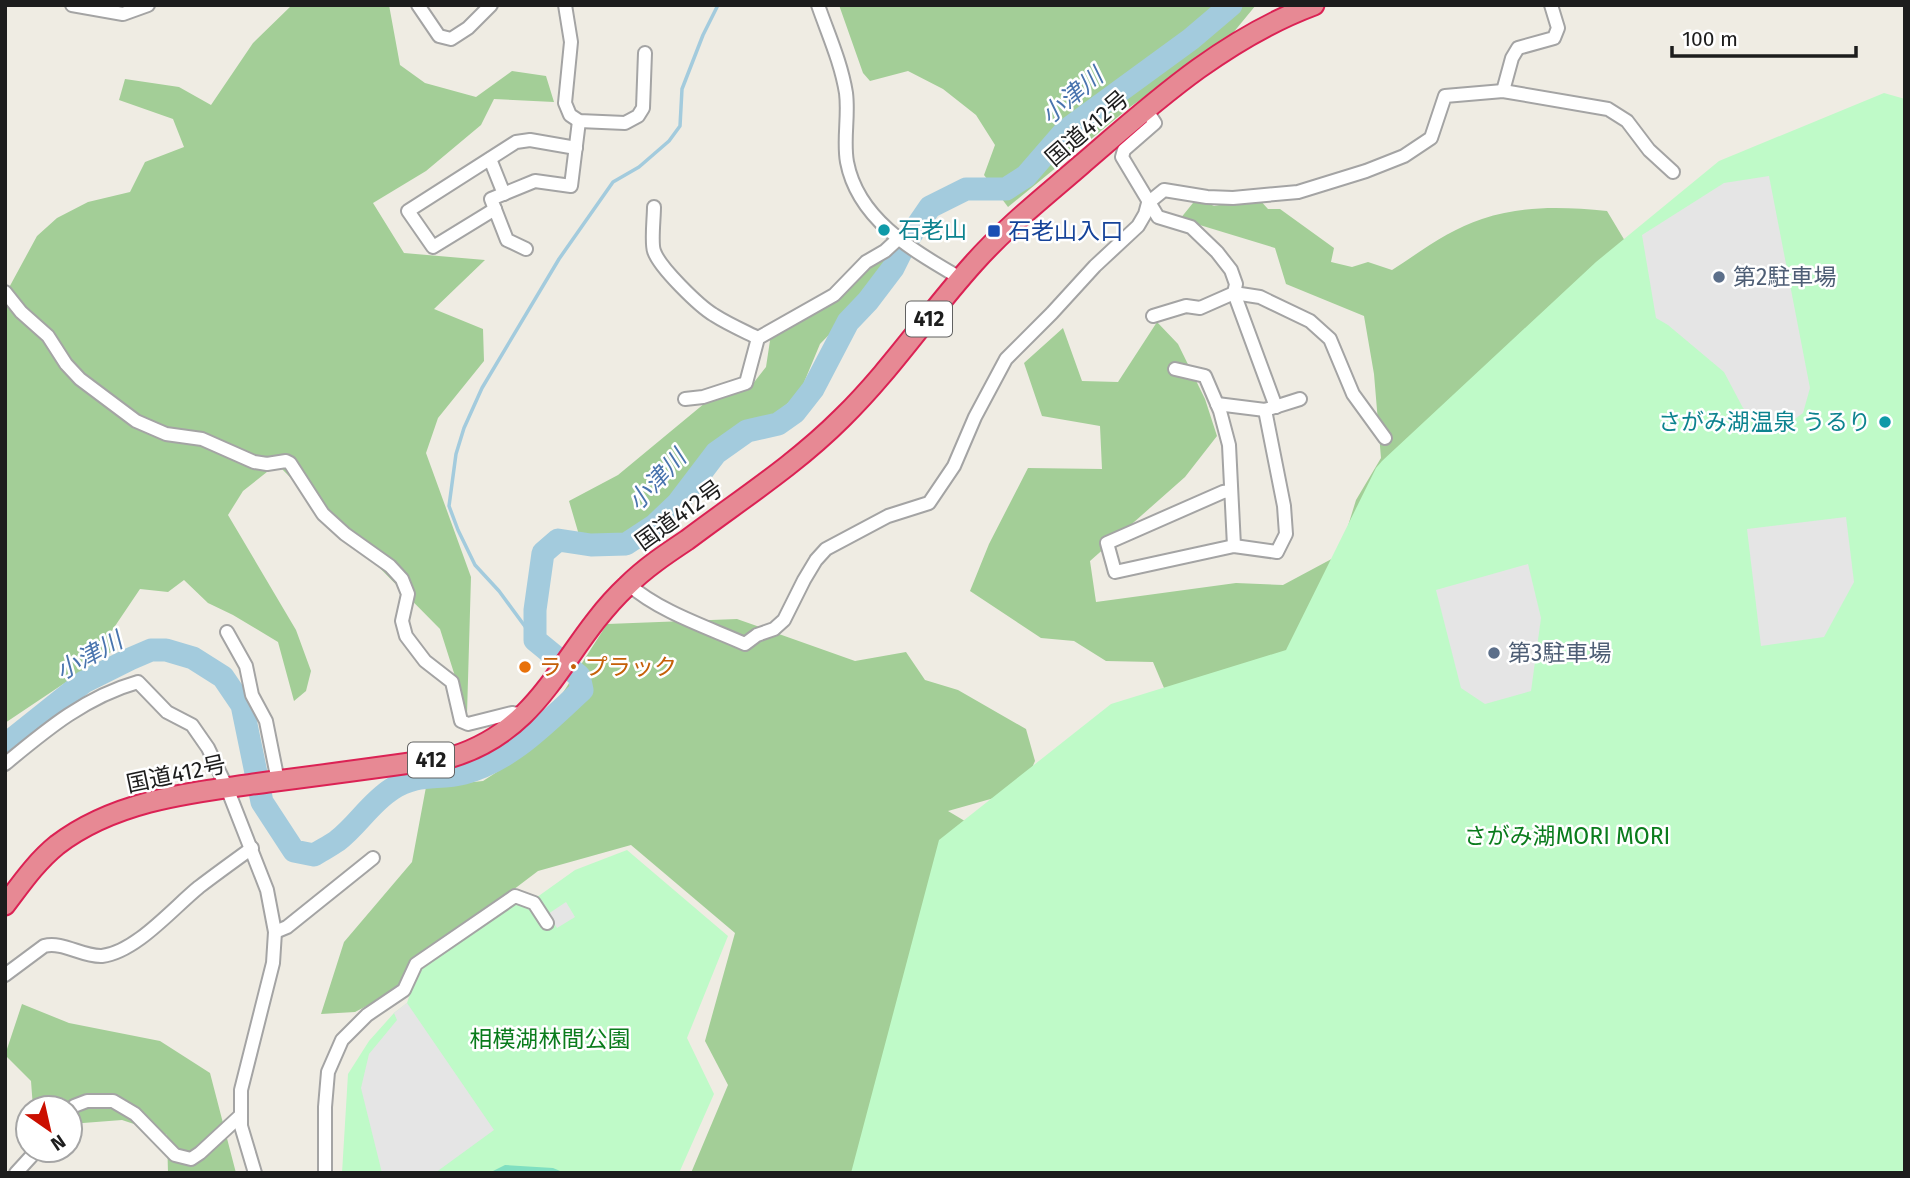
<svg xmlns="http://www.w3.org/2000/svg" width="1910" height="1178" font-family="'Fira Sans','Noto Sans JP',sans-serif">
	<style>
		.forest { fill: #a3ce97 }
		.park { fill: #bffac8 }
		.pitch { fill: #80dfc1 }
		.parking { fill: #e5e5e5 }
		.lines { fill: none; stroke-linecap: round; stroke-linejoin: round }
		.stream { stroke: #a3cbdd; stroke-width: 3.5 }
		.river { stroke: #a3cbdd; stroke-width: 23 }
		.minor-casing { stroke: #a4a4a4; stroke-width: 16 }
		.highway-casing { stroke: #db2254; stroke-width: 23 }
		.minor { stroke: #fff; stroke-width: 12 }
		.highway { stroke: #e78994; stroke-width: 19 }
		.culture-dot { fill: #0f9aa8; stroke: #fff; stroke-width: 2.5 }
		.transit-dot { fill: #1a4fb4; stroke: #fff; stroke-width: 2.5 }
		.service-dot { fill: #5c6f8a; stroke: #fff; stroke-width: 2.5 }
		.food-dot { fill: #e8710a; stroke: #fff; stroke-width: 2.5 }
		.labels { text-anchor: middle; stroke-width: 5; stroke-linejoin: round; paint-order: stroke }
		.shield { fill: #fff; stroke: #616161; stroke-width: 2 }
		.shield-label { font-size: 21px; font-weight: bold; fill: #1d1d1d }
		.street-label { font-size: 23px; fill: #1d1d1d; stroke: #fff }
		.culture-label { font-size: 23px; fill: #0d838f; stroke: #fff; text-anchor: start }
		.transit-label { font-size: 23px; fill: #164399; stroke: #fff; text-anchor: start }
		.service-label { font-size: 23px; fill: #4e5e75; stroke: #fff; text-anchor: start }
		.food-label { font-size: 23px; fill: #c56008; stroke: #fff; text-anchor: start }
		.park-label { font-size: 23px; fill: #0a7c1c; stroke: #fff }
		.water-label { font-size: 24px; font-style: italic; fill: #4974ae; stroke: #fff }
	</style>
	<rect width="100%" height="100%" fill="#efece3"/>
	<!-- forest -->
	<g class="forest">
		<path d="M292 5H389L400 65 425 83 476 97 512 71 546 76 554 102 494 99 481 125 426 171 373 203 404 253 485 260 434 309 483 329 484 361 438 418 426 453 471 577 467 714 440 629 277 464 243 491 228 515 296 630 311 671 306 691 294 701 278 642 233 615 208 603 184 580 168 592 140 589 109 635 111 652 5 723V295L37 236 57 218 88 202 130 192 145 162 184 147 173 119 119 100 125 79 179 87 211 105 253 43Z"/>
		<path d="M839 5H1256L1228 39 1130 107 1008 207 984 175 995 145 976 115 943 89 908 71 870 81 863 73Z"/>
		<path d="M1197 198 1214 206 1258 198 1268 209H1280L1334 248 1331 262 1352 267 1368 262 1392 270C1420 252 1450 229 1482 219 1525 205 1564 207 1607 211L1637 261 1452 688H1164L1153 662 1106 661 1074 641 1041 638 970 591 989 544 1028 468 1102 469 1100 426 1042 416 1024 363 1063 328 1082 381 1118 382 1157 322 1178 344 1205 399 1217 436 1185 477 1090 561 1096 602 1236 583 1283 585 1339 555 1356 500 1381 458 1374 374 1364 316 1286 284 1275 248 1180 219Z"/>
		<path d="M887 258 852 311 820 344 800 392 777 413 728 434 691 472 659 516 623 539 579 535 569 501 618 475 711 398 748 390 766 367 771 334 867 264Z"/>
		<path d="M737 619 855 661 906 652 925 680 958 690 1026 729 1035 761 1022 790 948 811 990 836 984 1173H691L728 1085 705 1041 735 933 631 845 538 871 415 964 405 986 355 1012 321 1014 344 942 412 862 426 787 483 781 523 755 607 624Z"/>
		<path d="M22 1004 69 1023 160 1041 210 1073 236 1173H168L167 1135 122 1120 70 1124V1108H33L31 1081 5 1055Z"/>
	</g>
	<!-- park -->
	<g class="park">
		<path d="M1884 93 1905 99V1173H851L939 840 1111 704 1286 650 1376 468 1382 461 1596 262 1719 161Z"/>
		<path d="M627 850 728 936 687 1038 714 1094 679 1173H342L348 1074 369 1041 394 1013 407 1003 419 966 509 905H526L575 870Z"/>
	</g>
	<!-- pitch -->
	<path class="pitch" d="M505 1165 553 1168 565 1173H489Z"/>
	<!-- parking -->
	<g class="parking">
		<path d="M1769 176 1810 388 1803 413 1788 424 1767 430 1743 408 1724 372 1668 325 1656 318 1642 235 1724 183Z"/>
		<path d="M1846 517 1854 582 1824 637 1761 646 1747 529Z"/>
		<path d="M1528 564 1541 618 1531 691 1485 704 1461 688 1436 590Z"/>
		<path d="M566 902 575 917 557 928 548 914Z"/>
		<path d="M407 1003 494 1130 435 1173H382L361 1088 369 1054 397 1020 394 1013Z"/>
	</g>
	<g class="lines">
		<!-- stream -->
		<path class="stream" d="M535 640 499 591 475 565 458 530 449 506 456 454 464 428 482 388 559 259 613 182 639 167 669 141 680 126 682 89 703 35 718 5"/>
		<!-- river -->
		<path class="river" d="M5 745 84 682 130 659 151 650H166L193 658 223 677 242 705 262 802 294 851 314 855C322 850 330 846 337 841 357 826 370 803 392 789 419 772 437 780 464 773 512 760 547 722 582 690L579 676 535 640V610L543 553 558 540 591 545 626 544 655 525 678 503 716 453 747 431 778 424 795 412 813 389 848 322 868 301 893 268 906 242 930 207 966 189H1006L1026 176 1065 131 1191 39 1231 5"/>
		<!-- minor casing -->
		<g class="minor-casing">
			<g id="minor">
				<path d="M72 5 123 14 148 5"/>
				<path d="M418 5 439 36 451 39 468 28 491 5"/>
				<path d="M565 5 571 42 565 103 570 115 579 121 625 123 638 116 643 108 645 53"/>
				<path d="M818 5C828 34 841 62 846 93 849 116 843 140 847 162 858 220 914 251 960 278"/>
				<path d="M1503 91 1512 58 1518 48 1554 38 1558 28 1551 5"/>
				<path d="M1146 109 1155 123 1124 150 1122 157 1158 217 1191 227 1217 252 1231 270 1236 284 1234 293 1276 407"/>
				<path d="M490 159 504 194"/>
				<path d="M654 207C654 218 651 243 654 251 659 267 699 306 714 315 728 324 744 331 758 338"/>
				<path d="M495 209 433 247 408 211 516 142 530 140 576 148"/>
				<path d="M526 249 507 240 491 199 535 181 571 186 579 121"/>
				<path d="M5 292 21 312 48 336 66 364 80 379 136 421 166 434 202 439 254 462 267 464 286 461 290 463 323 514 345 534 390 566 402 579 408 594 402 621 406 636 425 661 452 682 461 721 468 724 512 713 525 715"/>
				<path d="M1153 316 1186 306 1200 308 1234 293 1260 297 1310 321 1330 339 1353 394 1385 438"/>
				<path d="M1175 369 1205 376 1220 411 1229 445 1234 546"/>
				<path d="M685 399 703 397 746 383 758 338 834 295 866 262 885 251 898 239"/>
				<path d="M1217 404 1265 410 1300 399"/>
				<path d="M1231 491 1223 492 1107 543 1115 572 1234 546 1277 552 1286 534 1284 506 1265 410"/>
				<path d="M628 584C660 612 707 627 745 644L757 635 774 629 784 620 804 580 816 560 826 549 888 516 929 503 954 466 975 417 1006 359 1052 313 1095 266 1138 226 1145 214 1148 203 1164 190 1207 197 1233 198 1298 192 1366 171 1404 156 1431 138 1445 96 1503 91 1608 109 1627 121 1649 150 1673 172"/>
				<path d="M227 632 246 666 252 695 266 721 278 781"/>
				<path d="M5 764C46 730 85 697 138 682L167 712 192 725 208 748 227 788 267 890 275 932 273 963 241 1090V1126L255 1173"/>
				<path d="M275 932 287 927 373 858"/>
				<path d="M5 975 44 946C63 941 82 957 102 956 136 952 173 908 199 887 216 874 234 861 252 848"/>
				<path d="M70 1112 74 1106 87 1101H113L135 1114 175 1155 191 1159 200 1153 240 1116"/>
				<path d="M16 1173 37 1150"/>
				<path d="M325 1173V1107L328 1072 342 1040 367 1015 404 990 416 964 515 896 534 903 547 923"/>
			</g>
		</g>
		<!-- highway casing -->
		<g class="highway-casing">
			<path id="highway" d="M5 905C21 884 36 862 57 845 117 799 196 792 268 782 330 774 391 766 452 757 546 728 562 647 627 586 645 568 666 554 687 540 740 500 795 465 842 418 891 370 928 314 974 263 1006 227 1044 197 1081 165 1153 103 1223 39 1314 5"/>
		</g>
		<!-- minor -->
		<use href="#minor" class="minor"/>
		<!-- highway -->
		<use href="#highway" class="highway"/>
	</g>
	<!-- markers -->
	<g class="culture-dot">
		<circle cx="884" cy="230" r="7"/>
		<circle cx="1885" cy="422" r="7"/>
	</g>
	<rect class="transit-dot" x="987" y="224" width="14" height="14" rx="3.5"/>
	<g class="service-dot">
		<circle cx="1719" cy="277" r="7"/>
		<circle cx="1494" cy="653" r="7"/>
	</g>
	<circle class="food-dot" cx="525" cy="667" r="7"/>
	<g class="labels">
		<!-- shield labels -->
		<g class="shield">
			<rect x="906" y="301.5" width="46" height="35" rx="5"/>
			<rect x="408" y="742.5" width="46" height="35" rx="5"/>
		</g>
		<g class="shield-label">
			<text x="929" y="326">412</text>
			<text x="431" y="767">412</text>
		</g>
		<!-- street labels -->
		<g class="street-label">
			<text transform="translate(1087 128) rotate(-41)" y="8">国道412号</text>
			<text transform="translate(679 515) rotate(-36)" y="8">国道412号</text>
			<text transform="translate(176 774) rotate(-12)" y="8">国道412号</text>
		</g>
		<!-- culture labels -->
		<g class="culture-label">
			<text x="898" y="238">石老山</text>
			<text x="1871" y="430" text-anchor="end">さがみ湖温泉 うるり</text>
		</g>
		<!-- transit labels -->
		<g class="transit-label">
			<text x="1008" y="239">石老山入口</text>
		</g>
		<!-- service labels -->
		<g class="service-label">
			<text x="1733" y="285">第2駐車場</text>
			<text x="1508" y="661">第3駐車場</text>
		</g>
		<!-- food labels -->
		<g class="food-label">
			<text x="539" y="675">ラ・プラック</text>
		</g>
		<!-- park labels -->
		<g class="park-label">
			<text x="1567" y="844">さがみ湖MORI MORI</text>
			<text x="550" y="1047">相模湖林間公園</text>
		</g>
		<!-- water labels -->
		<g class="water-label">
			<text transform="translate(1072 96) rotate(-40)" y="8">小津川</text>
			<text transform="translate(657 480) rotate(-47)" y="8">小津川</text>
			<text transform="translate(89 656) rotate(-29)" y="8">小津川</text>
		</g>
	</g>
	<!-- border -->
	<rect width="1910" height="1178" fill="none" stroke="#1d1d1d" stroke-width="14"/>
	<!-- north arrow -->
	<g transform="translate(49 1129) rotate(146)"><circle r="33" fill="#ffffff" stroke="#a5a5a5" stroke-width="2"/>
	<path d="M0-5L12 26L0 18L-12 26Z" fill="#cb0f00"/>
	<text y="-10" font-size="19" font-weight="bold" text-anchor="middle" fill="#1d1d1d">N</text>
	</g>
	<!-- scale -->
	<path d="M1672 46v10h184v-10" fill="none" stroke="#1d1d1d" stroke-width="3.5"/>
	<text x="1682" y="46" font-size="21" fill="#1d1d1d" stroke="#ffffff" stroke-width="5" paint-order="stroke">100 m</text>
</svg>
